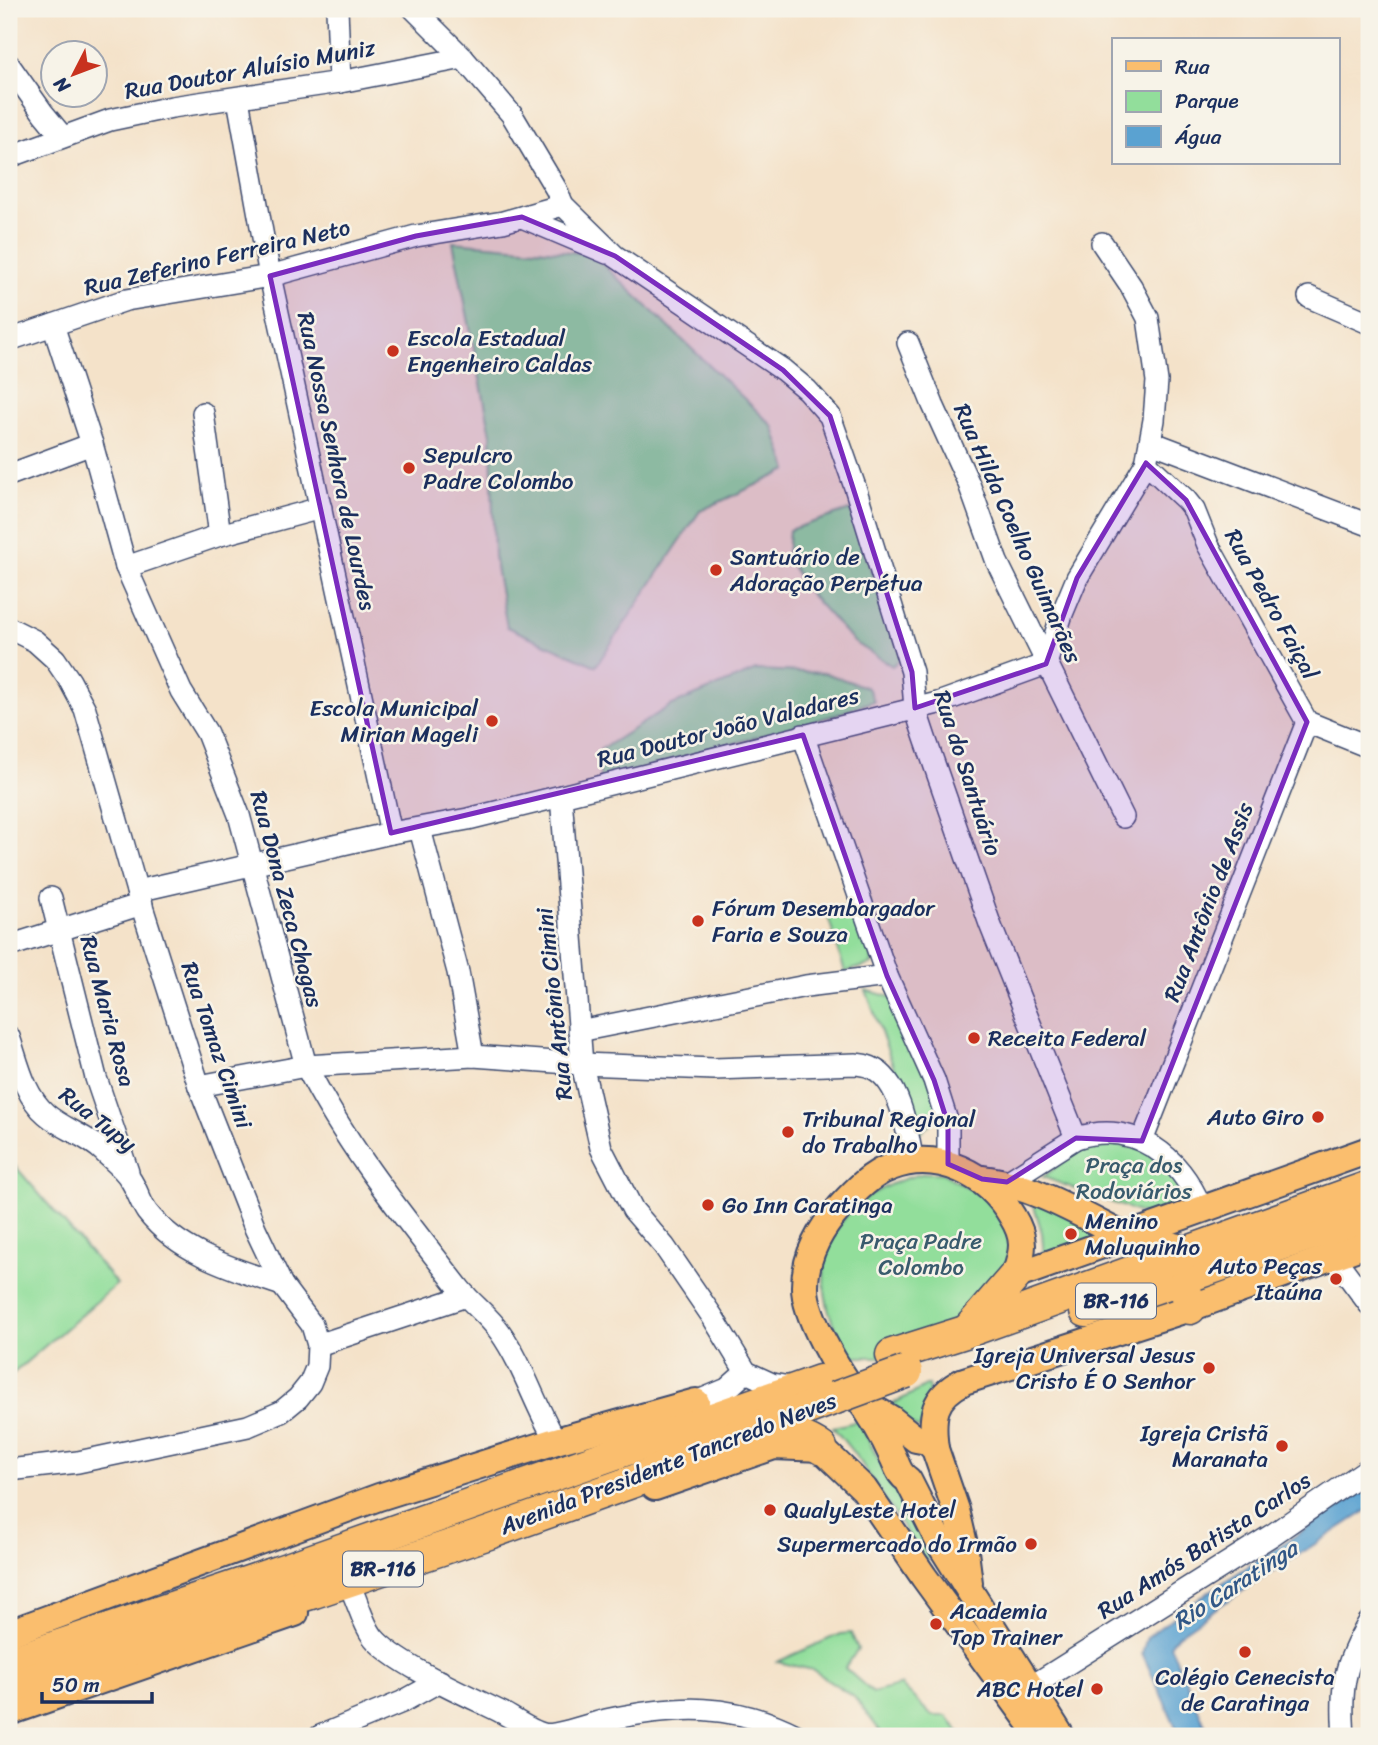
<svg xmlns="http://www.w3.org/2000/svg" width="1378" height="1745" font-family="Sriracha,sans-serif">
	<style>
		.green { fill: #92de9b; stroke: #56867c; stroke-width: 2 }
		.water { fill: #5aa2d1; stroke: #3a6898; stroke-width: 2 }
		.lines { fill: none; stroke-linecap: round; stroke-linejoin: round }
		.minor-casing { stroke: #3c4a6e; stroke-width: 24 }
		.major-casing { stroke: #3c4a6e; stroke-width: 30 }
		.highway-casing { stroke: #3c4a6e; stroke-width: 35 }
		.minor { stroke: #fff; stroke-width: 21 }
		.major { stroke: #fabe6e; stroke-width: 26 }
		.highway { stroke: #fabe6e; stroke-width: 32 }
		.highway-bridge-casing { stroke: #3c4a6e; stroke-width: 35; stroke-linecap: butt }
		.highway-bridge { stroke: #fabe6e; stroke-width: 32 }
		.marked { fill: #7b2cbf; fill-opacity: 0.2; stroke: #7b2cbf; stroke-width: 5; stroke-linejoin: round }
		.poi-dot { fill: #c8321e; stroke: #f7f3e8; stroke-width: 2.5 }
		.labels { text-anchor: middle; stroke-width: 5; stroke-linejoin: round; paint-order: stroke }
		.shield { fill: #f7f3e8; stroke: #5d6a87; stroke-width: 2 }
		.shield-label { font-size: 21px; font-weight: bold; fill: #1b2f5e }
		.street-label { font-size: 23px; fill: #1b2f5e; stroke: #f7f3e8 }
		.poi-label { font-size: 23px; fill: #1b2f5e; stroke: #f7f3e8; text-anchor: start }
		.park-label { font-size: 23px; fill: #395b6d; stroke: #f7f3e8 }
		.water-label { font-size: 24px; font-style: italic; fill: #315786; stroke: #f7f3e8 }
	</style>
	<rect width="100%" height="100%" fill="#f7f3e8"/>
	<filter id="ink" filterUnits="userSpaceOnUse"><feTurbulence type="fractalNoise" baseFrequency=".0143" numOctaves="2"/><feDisplacementMap in="SourceGraphic" scale="14" xChannelSelector="R" yChannelSelector="G"/><feConvolveMatrix kernelMatrix="1 2 1 2 8 2 1 2 1" color-interpolation-filters="sRGB"/></filter>
	<filter id="wash" filterUnits="userSpaceOnUse"><feTurbulence type="fractalNoise" baseFrequency=".00686" numOctaves="4" result="noise"/><feDisplacementMap in="SourceGraphic" scale="28" xChannelSelector="R" yChannelSelector="G"/><feGaussianBlur stdDeviation="1.57" result="paint"/><feColorMatrix in="noise" values="0 0 0 0 0 0 0 0 0 0 0 0 0 0 0 0 0 1.4 0 .05"/><feComposite in="paint" operator="in"/></filter>
	<g filter="url(#wash)">
		<rect width="100%" height="100%" fill="#f4e2c9"/>
		<!-- green -->
		<g class="green">
			<path d="M453 242 592 254 773 426 788 470 700 511 596 666 507 627 494 556 491 434Z"/>
			<path d="M850 510 902 658 892 666 853 641 809 593 787 558 789 530Z"/>
			<path d="M756 670 825 673 868 688 874 701 835 715 600 781V750L670 706Z"/>
			<path d="M869 900 872 964 845 972 827 913Z"/>
			<path d="M866 990 898 999 940 1106 935 1119 918 1135Z"/>
			<path d="M1112 1144 1146 1150 1191 1197 1146 1215 1043 1177 1076 1152 1090 1145Z"/>
			<path d="M16 1167 117 1284 9 1377V1174Z"/>
			<path d="M925 1173H942L1020 1218 1004 1292 896 1357H849C798 1270 826 1197 925 1173Z"/>
			<path d="M1031 1195 1115 1231 1044 1258 1042 1233Z"/>
			<path d="M928 1385 931 1406 919 1429 883 1409Z"/>
			<path d="M859 1421 876 1455 935 1550 926 1562 860 1461 833 1427Z"/>
			<path d="M851 1633 858 1649 845 1668 873 1693 901 1685 932 1716H947L962 1736H884L854 1697 813 1670 777 1662 840 1634Z"/>
		</g>
		<!-- water -->
		<path class="water" d="M1369 1488V1509L1215 1609 1178 1635 1170 1645 1210 1736H1180L1142 1653 1147 1637 1204 1595Z"/>
	</g>
	<g filter="url(#ink)">
		<g class="lines">
			<!-- minor casing -->
			<g class="minor-casing">
				<g id="minor">
					<path d="M337 9 340 82"/>
					<path d="M414 9 463 58 512 115 556 189 563 205 615 256 783 370 807 390 830 416 855 487 912 672 915 708 925 738 990 924 1076 1138"/>
					<path d="M9 65 43 113 62 136"/>
					<path d="M238 99 270 276 391 833"/>
					<path d="M9 157 110 120 172 107 340 82 463 58"/>
					<path d="M522 217 607 253"/>
					<path d="M1309 297 1369 323"/>
					<path d="M53 325 92 444 126 567 181 691 207 733 239 815 306 1066C347 1147 404 1217 460 1289 472 1304 489 1316 500 1332 524 1366 535 1406 556 1441"/>
					<path d="M9 340 126 300 270 276 416 236 503 222 563 205"/>
					<path d="M908 343 933 405 969 484 997 562 1123 817"/>
					<path d="M203 413 220 535"/>
					<path d="M1151 442 1369 525"/>
					<path d="M1146 463 1186 500 1194 510 1208 545 1307 722 1369 747"/>
					<path d="M9 475 92 444"/>
					<path d="M126 567 220 535 321 508"/>
					<path d="M9 628 35 641 55 659 70 681 85 709 137 891 199 1086 255 1228 282 1285 312 1325 318 1345 317 1366 310 1383 298 1398 281 1412 248 1426 78 1462 9 1470"/>
					<path d="M1046 664 1062 614 1077 578 1146 463 1154 420 1157 381 1148 318 1131 286 1102 243"/>
					<path d="M803 735 887 976 934 1080 948 1124V1164"/>
					<path d="M561 796 582 1064 601 1148 633 1210 664 1246 712 1316 746 1372 772 1384 796 1388"/>
					<path d="M420 829 458 972 473 1056"/>
					<path d="M137 891 391 833 468 819 938 703 1046 664"/>
					<path d="M51 898 96 1078 128 1172"/>
					<path d="M9 946 142 904"/>
					<path d="M579 1031 806 986 887 976"/>
					<path d="M9 1037C18 1063 24 1095 46 1114 63 1129 88 1136 104 1152 112 1160 124 1169 130 1179 137 1189 140 1202 147 1212 180 1254 234 1269 282 1285"/>
					<path d="M199 1086 306 1066 473 1056 582 1064 714 1069 856 1064C861 1065 867 1065 872 1068 901 1081 908 1135 913 1163"/>
					<path d="M1142 1141 1307 722"/>
					<path d="M1007 1182 1076 1138C1135 1119 1180 1157 1202 1209"/>
					<path d="M1334 1257 1369 1304"/>
					<path d="M318 1345 466 1296"/>
					<path d="M696 1402 727 1389 746 1372"/>
					<path d="M353 1593C359 1607 364 1625 373 1637 395 1664 469 1696 501 1712 513 1718 532 1732 544 1734 554 1737 593 1723 606 1720 677 1705 732 1702 798 1736"/>
					<path d="M1018 1695 1272 1535 1369 1468"/>
					<path d="M320 1736 402 1702 440 1681"/>
					<path d="M1344 1736C1340 1686 1344 1665 1369 1622"/>
				</g>
			</g>
			<!-- major casing -->
			<g class="major-casing">
				<g id="major">
					<path d="M982 1179C1033 1185 1080 1214 1126 1237"/>
					<path d="M1015 1276C1018 1266 1022 1256 1022 1245 1022 1235 1017 1224 1012 1216 988 1174 938 1149 891 1167 871 1174 855 1191 841 1206 821 1228 805 1255 805 1286 804 1315 839 1372 856 1395 871 1414 884 1437 894 1459 898 1468 899 1474 908 1480L942 1547 1061 1736"/>
					<path d="M1015 1276 1369 1150"/>
					<path d="M864 1403 891 1419 916 1439 927 1441 935 1449 956 1510 964 1544 969 1583"/>
					<path d="M935 1449C931 1417 932 1397 964 1381L1190 1308 1369 1243"/>
					<path d="M655 1487 774 1446 821 1448 864 1489 924 1577 1040 1736"/>
					<path d="M9 1633 379 1497 556 1441 696 1402"/>
					<path d="M9 1712 295 1613"/>
				</g>
			</g>
			<!-- highway casing -->
			<g class="highway-casing">
				<g id="highway">
					<path d="M1126 1237 1187 1252"/>
					<path d="M1182 1278 1190 1308"/>
					<path d="M1086 1311 1369 1214"/>
					<path d="M970 1328 1015 1276"/>
					<path d="M892 1355 968 1331 1369 1187"/>
					<path d="M757 1427C778 1432 803 1434 821 1448"/>
					<path d="M9 1663 290 1568 820 1381"/>
					<path d="M9 1687 314 1592 486 1534 637 1480 757 1427 835 1398"/>
				</g>
			</g>
			<!-- minor -->
			<use href="#minor" class="minor"/>
			<!-- major -->
			<use href="#major" class="major"/>
			<!-- highway -->
			<use href="#highway" class="highway"/>
			<!-- highway-bridge casing -->
			<g class="highway-bridge-casing">
				<path id="highway-bridge" d="M835 1398 906 1372"/>
			</g>
			<!-- highway-bridge -->
			<use href="#highway-bridge" class="highway-bridge"/>
		</g>
	</g>
	<!-- marked area -->
	<path class="marked" d="M522 217 615 256 783 370 830 416 912 672 915 708 1046 664 1077 578 1146 463 1186 500 1307 722 1142 1141 1076 1138 1007 1182 982 1179 948 1164V1124L934 1080 887 976 803 735 391 833 270 276 416 236Z"/>
	<!-- markers -->
	<g class="poi-dot">
		<circle cx="393" cy="351" r="7"/>
		<circle cx="409" cy="468" r="7"/>
		<circle cx="716" cy="570" r="7"/>
		<circle cx="492" cy="721" r="7"/>
		<circle cx="698" cy="921" r="7"/>
		<circle cx="974" cy="1038" r="7"/>
		<circle cx="1318" cy="1117" r="7"/>
		<circle cx="788" cy="1132" r="7"/>
		<circle cx="708" cy="1205" r="7"/>
		<circle cx="1071" cy="1234" r="7"/>
		<circle cx="1336" cy="1279" r="7"/>
		<circle cx="1209" cy="1368" r="7"/>
		<circle cx="1282" cy="1446" r="7"/>
		<circle cx="770" cy="1510" r="7"/>
		<circle cx="1031" cy="1544" r="7"/>
		<circle cx="936" cy="1624" r="7"/>
		<circle cx="1245" cy="1652" r="7"/>
		<circle cx="1097" cy="1689" r="7"/>
	</g>
	<g class="labels">
		<!-- shield labels -->
		<g class="shield">
			<rect x="1076" y="1283.5" width="80" height="35" rx="5"/>
			<rect x="343" y="1551.5" width="80" height="35" rx="5"/>
		</g>
		<g class="shield-label">
			<text x="1116" y="1308">BR-116</text>
			<text x="383" y="1576">BR-116</text>
		</g>
		<!-- street labels -->
		<g class="street-label">
			<text transform="translate(250 69) rotate(-10)" y="8">Rua Doutor Aluísio Muniz</text>
			<text transform="translate(217 257) rotate(-13)" y="8">Rua Zeferino Ferreira Neto</text>
			<text transform="translate(337 461) rotate(78)" y="8">Rua Nossa Senhora de Lourdes</text>
			<text transform="translate(1018 533) rotate(66)" y="8">Rua Hilda Coelho Guimarães</text>
			<text transform="translate(1272 604) rotate(61)" y="8">Rua Pedro Faiçal</text>
			<text transform="translate(728 727) rotate(-14)" y="8">Rua Doutor João Valadares</text>
			<text transform="translate(968 773) rotate(72)" y="8">Rua do Santuário</text>
			<text transform="translate(287 899) rotate(75)" y="8">Rua Dona Zeca Chagas</text>
			<text transform="translate(1208 902) rotate(-69)" y="8">Rua Antônio de Assis</text>
			<text transform="translate(554 1004) rotate(-96)" y="8">Rua Antônio Cimini</text>
			<text transform="translate(108 1011) rotate(75)" y="8">Rua Maria Rosa</text>
			<text transform="translate(217 1045) rotate(71)" y="8">Rua Tomaz Cimini</text>
			<text transform="translate(98 1119) rotate(38)" y="8">Rua Tupy</text>
			<text transform="translate(668 1463) rotate(-21)" y="8">Avenida Presidente Tancredo Neves</text>
			<text transform="translate(1204 1545) rotate(-33)" y="8">Rua Amós Batista Carlos</text>
		</g>
		<!-- poi labels -->
		<g class="poi-label">
			<text x="407" y="346">Escola Estadual<tspan x="407" dy="26">Engenheiro Caldas</tspan></text>
			<text x="423" y="463">Sepulcro<tspan x="423" dy="26">Padre Colombo</tspan></text>
			<text x="730" y="565">Santuário de<tspan x="730" dy="26">Adoração Perpétua</tspan></text>
			<text x="478" y="716" text-anchor="end">Escola Municipal<tspan x="478" dy="26">Mirian Mageli</tspan></text>
			<text x="712" y="916">Fórum Desembargador<tspan x="712" dy="26">Faria e Souza</tspan></text>
			<text x="988" y="1046">Receita Federal</text>
			<text x="1304" y="1125" text-anchor="end">Auto Giro</text>
			<text x="802" y="1127">Tribunal Regional<tspan x="802" dy="26">do Trabalho</tspan></text>
			<text x="722" y="1213">Go Inn Caratinga</text>
			<text x="1085" y="1229">Menino<tspan x="1085" dy="26">Maluquinho</tspan></text>
			<text x="1322" y="1274" text-anchor="end">Auto Peças<tspan x="1322" dy="26">Itaúna</tspan></text>
			<text x="1195" y="1363" text-anchor="end">Igreja Universal Jesus<tspan x="1195" dy="26">Cristo É O Senhor</tspan></text>
			<text x="1268" y="1441" text-anchor="end">Igreja Cristã<tspan x="1268" dy="26">Maranata</tspan></text>
			<text x="784" y="1518">QualyLeste Hotel</text>
			<text x="1017" y="1552" text-anchor="end">Supermercado do Irmão</text>
			<text x="950" y="1619">Academia<tspan x="950" dy="26">Top Trainer</tspan></text>
			<text x="1245" y="1685" text-anchor="middle">Colégio Cenecista<tspan x="1245" dy="26">de Caratinga</tspan></text>
			<text x="1083" y="1697" text-anchor="end">ABC Hotel</text>
		</g>
		<!-- park labels -->
		<g class="park-label">
			<text x="1134" y="1173">Praça dos<tspan x="1134" dy="26">Rodoviários</tspan></text>
			<text x="921" y="1249">Praça Padre<tspan x="921" dy="26">Colombo</tspan></text>
		</g>
		<!-- water labels -->
		<g class="water-label">
			<text transform="translate(1235 1585) rotate(-33)" y="8">Rio Caratinga</text>
		</g>
	</g>
	<!-- margin -->
	<rect width="1378" height="1745" fill="none" stroke="#f7f3e8" stroke-width="35"/>
	<!-- legend -->
	<rect x="1112" y="38" width="228" height="126" fill="#f7f3e8" stroke="#9fa5b1" stroke-width="2"/>
	<rect x="1126" y="61" width="35" height="10" fill="#fabe6e" stroke="#9fa5b1" stroke-width="2"/>
	<text x="1175" y="74" font-size="21" fill="#1b2f5e">Rua</text>
	<rect x="1126" y="91" width="35" height="21" fill="#92de9b" stroke="#9fa5b1" stroke-width="2"/>
	<text x="1175" y="108" font-size="21" fill="#1b2f5e">Parque</text>
	<rect x="1126" y="126" width="35" height="21" fill="#5aa2d1" stroke="#9fa5b1" stroke-width="2"/>
	<text x="1175" y="144" font-size="21" fill="#1b2f5e">Água</text>
	<!-- north arrow -->
	<g transform="translate(74 74) rotate(228)"><circle r="33" fill="#f7f3e8" stroke="#9fa5b1" stroke-width="2"/>
	<path d="M0-5L12 26L0 18L-12 26Z" fill="#c8321e"/>
	<text y="-10" font-size="19" font-weight="bold" text-anchor="middle" fill="#1b2f5e">N</text>
	</g>
	<!-- scale -->
	<path d="M42 1692v10h110v-10" fill="none" stroke="#1b2f5e" stroke-width="3.5"/>
	<text x="52" y="1692" font-size="21" fill="#1b2f5e" stroke="#f7f3e8" stroke-width="5" paint-order="stroke">50 m</text>
</svg>
